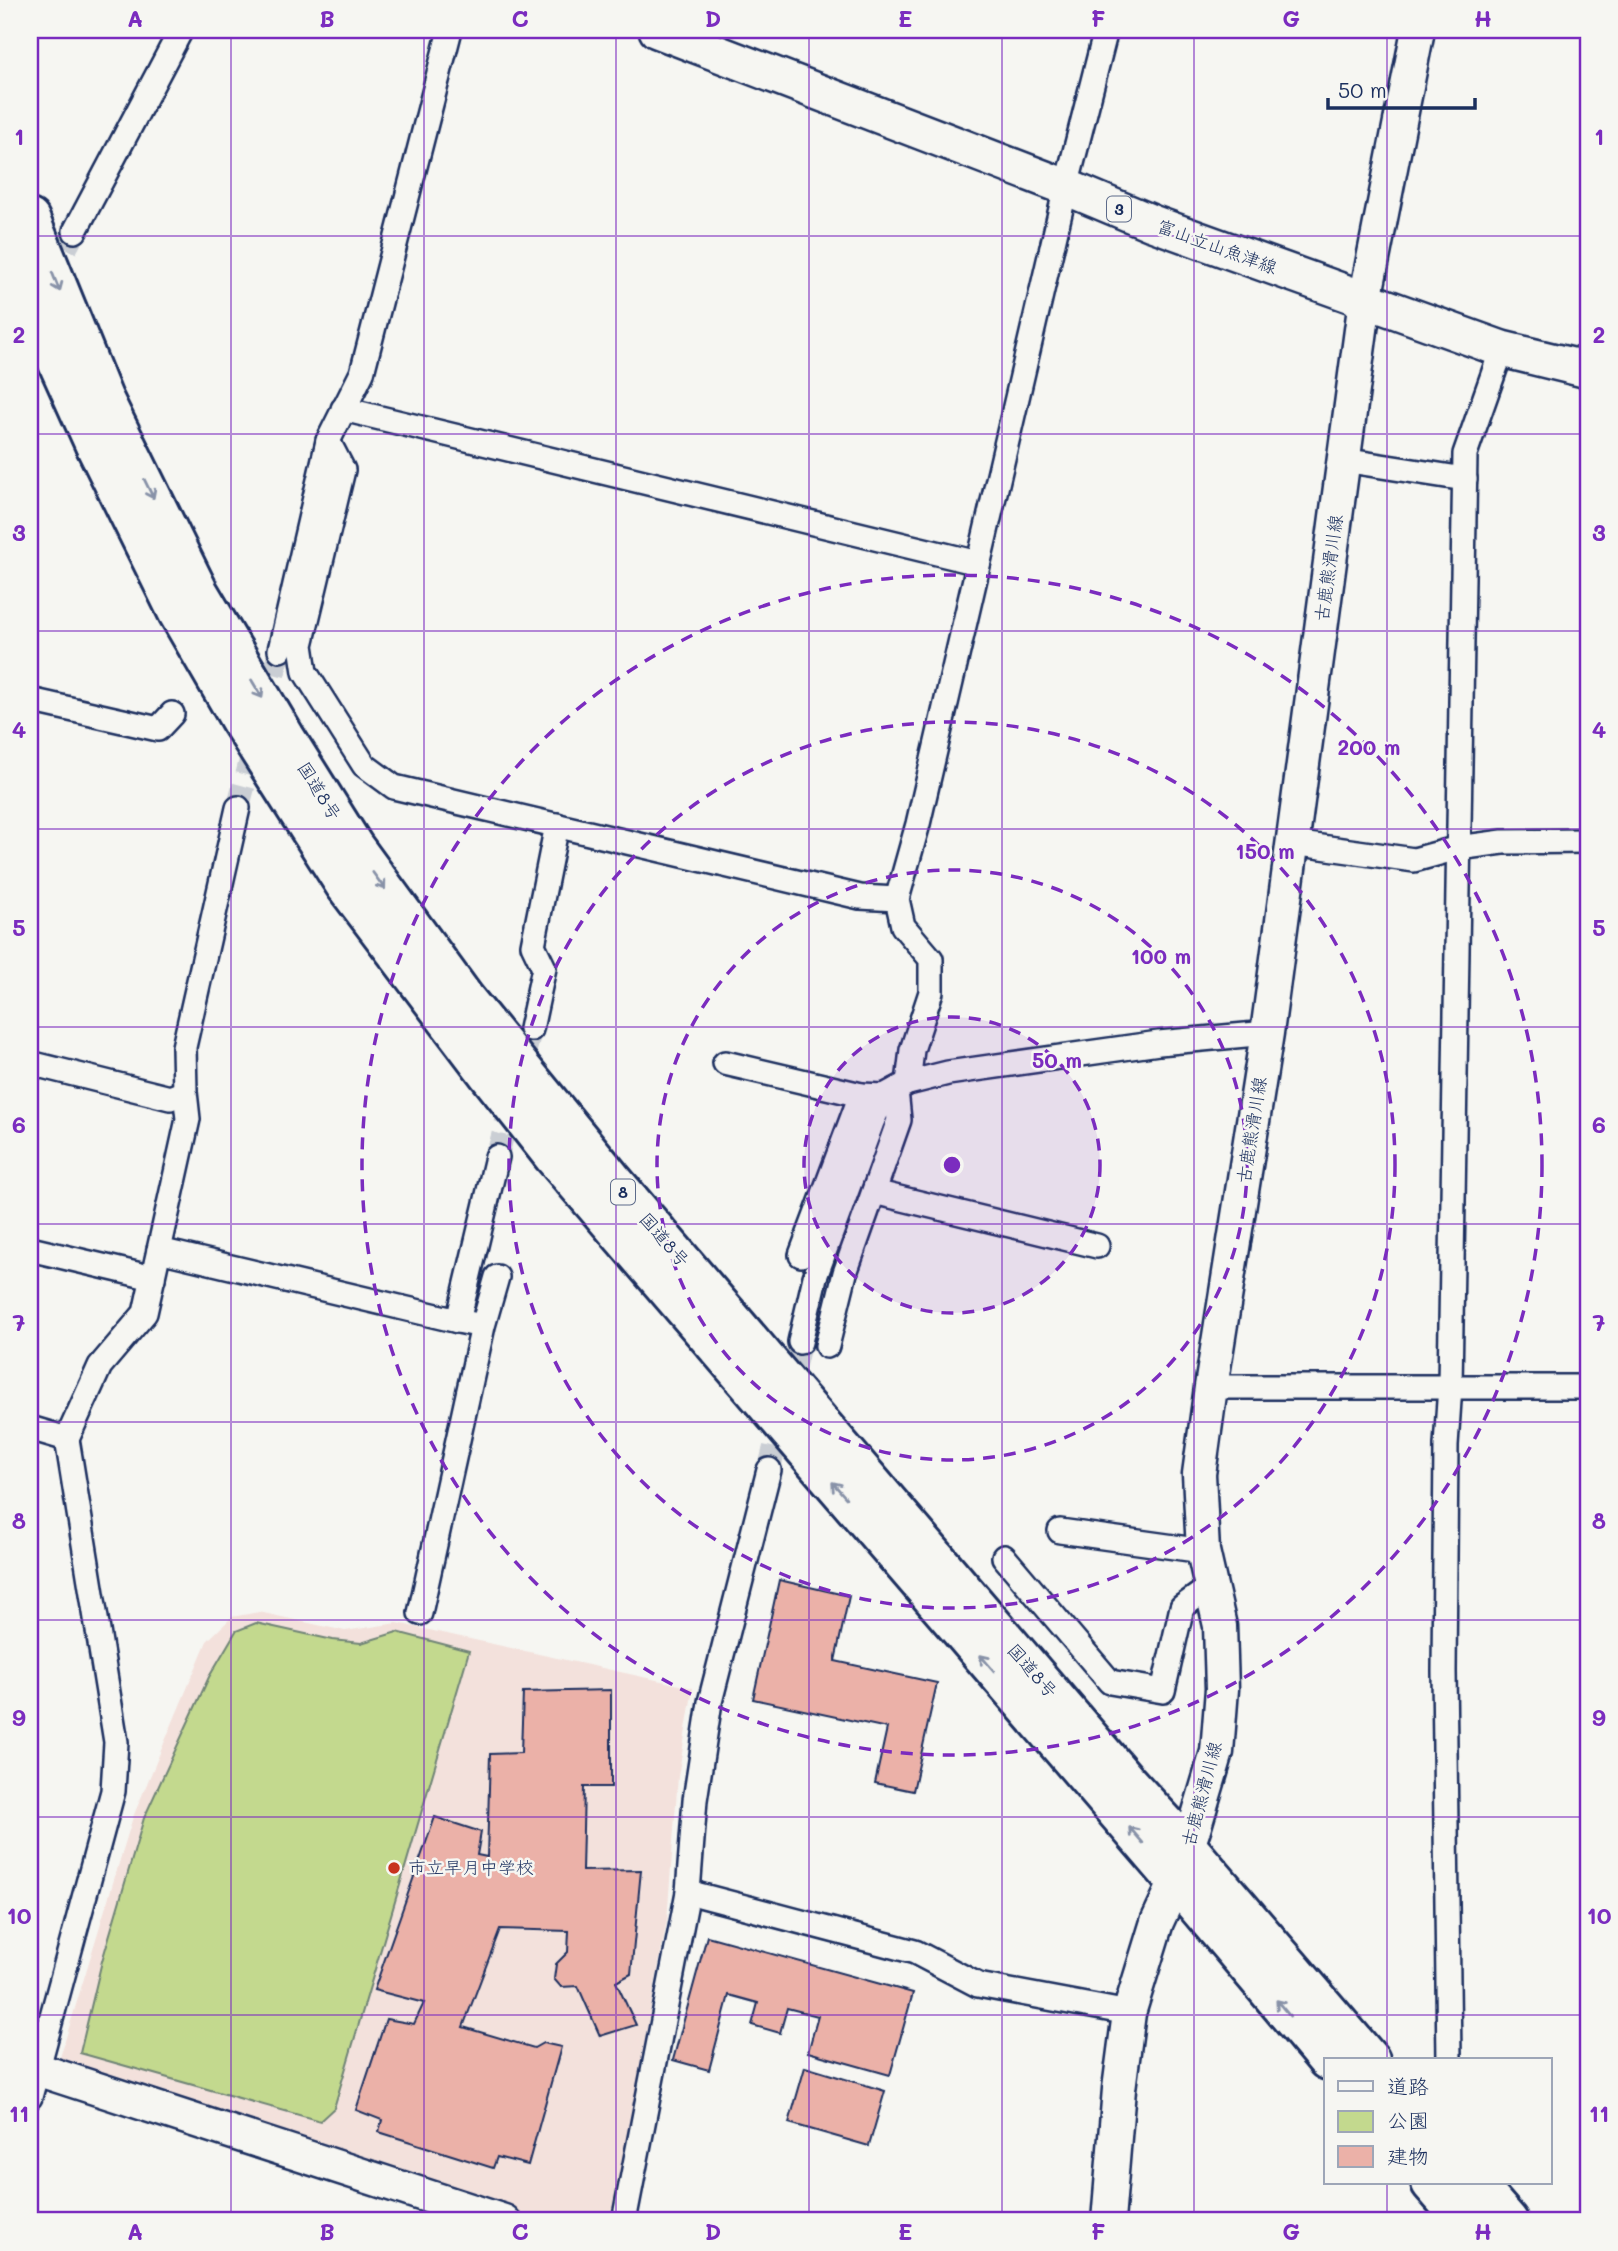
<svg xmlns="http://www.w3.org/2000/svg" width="1618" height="2251" font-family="Mali,'Klee One',sans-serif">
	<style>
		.built { fill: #f3e1dc }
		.green { fill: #c3d98e; stroke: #6f8476; stroke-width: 2 }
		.building { fill: #ebb1a8; stroke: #1b2f5e; stroke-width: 2 }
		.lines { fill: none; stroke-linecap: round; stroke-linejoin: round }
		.street-tunnel { stroke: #caced4; stroke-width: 23; stroke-dasharray: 23 11; stroke-linecap: butt }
		.street-casing { stroke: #1b2f5e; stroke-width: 28 }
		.secondary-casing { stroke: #1b2f5e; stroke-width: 37 }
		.primary-casing { stroke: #1b2f5e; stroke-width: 40 }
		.highway-casing { stroke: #1b2f5e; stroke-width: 44 }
		.street { stroke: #f6f6f2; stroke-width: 23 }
		.secondary { stroke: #f6f6f2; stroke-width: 32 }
		.primary { stroke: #f6f6f2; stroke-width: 35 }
		.highway { stroke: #f6f6f2; stroke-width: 38 }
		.oneway { stroke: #8892a8 }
		.grid { fill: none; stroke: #7b2cbf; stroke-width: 2; stroke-opacity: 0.55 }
		.ring { fill: none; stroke: #7b2cbf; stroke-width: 3.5; stroke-dasharray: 12 9 }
		.poi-dot { fill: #c8321e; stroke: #f6f6f2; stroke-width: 2.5 }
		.labels { text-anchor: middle; stroke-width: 5; stroke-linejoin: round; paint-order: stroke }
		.shield { fill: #f6f6f2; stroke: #5d6b8a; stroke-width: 2 }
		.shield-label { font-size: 16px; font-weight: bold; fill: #1b2f5e }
		.street-label { font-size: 18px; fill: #1b2f5e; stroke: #f6f6f2 }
		.poi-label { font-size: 18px; fill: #1b2f5e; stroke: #f6f6f2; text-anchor: start }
		.centre { fill: #7b2cbf; stroke: #f6f6f2; stroke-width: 3.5 }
		.ring-label { font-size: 21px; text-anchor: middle; font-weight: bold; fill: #7b2cbf; stroke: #f6f6f2; stroke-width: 5; stroke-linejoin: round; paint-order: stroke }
		.neatline { fill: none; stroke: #7b2cbf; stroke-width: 2.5 }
		.grid-label { font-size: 23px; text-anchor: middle; font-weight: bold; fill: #7b2cbf }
	</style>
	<rect width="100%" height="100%" fill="#f6f6f2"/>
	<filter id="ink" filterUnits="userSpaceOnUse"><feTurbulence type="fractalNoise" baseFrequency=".0143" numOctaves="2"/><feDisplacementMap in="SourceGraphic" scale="14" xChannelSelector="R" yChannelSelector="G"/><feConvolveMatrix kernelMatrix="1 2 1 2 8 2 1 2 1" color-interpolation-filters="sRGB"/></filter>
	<g filter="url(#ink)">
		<!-- built -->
		<path class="built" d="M259 1612 345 1631 397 1623 693 1688 678 1777 667 1920 612 2221H542L58 2064 133 1817 207 1641 232 1617Z"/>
		<!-- green -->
		<path class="green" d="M256 1623 333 1640 361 1643 397 1632 469 1651 334 2108 320 2121 80 2053 102 1961 144 1818 209 1677 236 1631Z"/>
		<!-- building -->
		<g class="building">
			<path d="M779 1580 849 1596 835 1661 937 1683 913 1791 875 1783 887 1728 753 1699Z"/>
			<path d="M611 1690V1787H584L582 1871 641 1870 631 1974 616 1982 636 2025 600 2036 578 1986 561 1987 554 1979 556 1964 568 1952 569 1931 500 1929 463 2027 534 2048 543 2043 561 2047 528 2165 497 2157 493 2168 379 2132 382 2120 356 2110 386 2019 414 2024 424 2003 374 1990 435 1817 481 1832 477 1855 487 1857 490 1754 521 1753 523 1692Z"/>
			<path d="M707 1936 913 1993 890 2075 808 2052 818 2016 787 2008 780 2033 752 2025 758 2003 729 1995 709 2070 673 2060Z"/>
			<path d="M805 2067 885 2091 869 2146 789 2123Z"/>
		</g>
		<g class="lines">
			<!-- street-tunnel -->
			<g class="street-tunnel">
				<path d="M50 278 75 231"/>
				<path d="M265 707 280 650"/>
				<path d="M238 808 256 740"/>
				<path d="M497 1157 531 1029"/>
				<path d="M769 1470 800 1342"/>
			</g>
			<!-- street casing -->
			<g class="street-casing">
				<g id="street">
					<path d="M75 231 181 30"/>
					<path d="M343 409 978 563"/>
					<path d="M328 441 343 470 301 645 305 672 364 765 394 787 860 897 897 899"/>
					<path d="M1343 460 1465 479"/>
					<path d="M280 650 328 441 362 373 450 30"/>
					<path d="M30 700 158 729 172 714"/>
					<path d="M1293 843 1414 860 1458 848 1503 842 1588 841"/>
					<path d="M531 1029 544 968 533 945 557 825"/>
					<path d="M30 1063 170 1098 185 1092"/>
					<path d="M725 1063 861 1095"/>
					<path d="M908 1083 912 1050 931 992V959L903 926 897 899 918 824 1066 187 1106 30"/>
					<path d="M874 1192 1097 1246"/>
					<path d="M30 1249 153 1278"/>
					<path d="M159 1250 458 1321"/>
					<path d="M801 1255 861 1095 884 1096"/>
					<path d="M473 1324 458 1321 497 1157"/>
					<path d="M800 1342 815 1277 872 1122 884 1096 908 1083 948 1073 1159 1043 1267 1033"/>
					<path d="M827 1346 845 1273 899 1120 896 1090"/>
					<path d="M1211 1387H1588"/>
					<path d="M30 1428 67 1439"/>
					<path d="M1060 1531 1203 1551"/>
					<path d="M1004 1557 1110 1682 1163 1691 1182 1607 1210 1587"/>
					<path d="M420 1613 483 1326 497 1277"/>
					<path d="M688 1892 915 1952 978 1985 1129 2013"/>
					<path d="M1449 2060 1444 1671 1446 1445 1450 1386 1465 454 1502 349"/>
					<path d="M30 2097 113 1791 116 1742 67 1439 100 1366 145 1313 188 1119 185 1092 184 1047 238 808"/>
					<path d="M624 2221 688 1892 695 1800 710 1702 769 1470"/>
				</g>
			</g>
			<!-- secondary casing -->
			<g class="secondary-casing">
				<g id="secondary">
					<path d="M30 2067 504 2221"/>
					<path d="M1108 2221 1119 2089 1129 2013 1157 1922 1176 1881 1195 1826 1217 1752 1222 1689 1220 1626 1203 1551 1199 1474 1211 1387 1267 1033 1365 300 1418 30"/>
				</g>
			</g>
			<!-- primary casing -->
			<g class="primary-casing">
				<path id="primary" d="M657 30 1066 187 1152 223 1502 349 1588 370"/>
			</g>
			<!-- highway casing -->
			<g class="highway-casing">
				<g id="highway">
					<path d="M30 219 103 398 198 591 285 737 354 847 465 999 611 1178 1128 1783 1188 1848 1370 2060"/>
					<path d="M30 301 94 443 178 613 240 720 345 885 489 1075 553 1156 1176 1881 1327 2060"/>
					<path d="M1431 2183 1464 2221"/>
					<path d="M1475 2183 1508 2221"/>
				</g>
			</g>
			<!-- street -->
			<use href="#street" class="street"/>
			<!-- secondary -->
			<use href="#secondary" class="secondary"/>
			<!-- primary -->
			<use href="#primary" class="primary"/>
			<!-- highway -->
			<use href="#highway" class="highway"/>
		</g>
		<!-- one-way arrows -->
		<defs><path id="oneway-shaft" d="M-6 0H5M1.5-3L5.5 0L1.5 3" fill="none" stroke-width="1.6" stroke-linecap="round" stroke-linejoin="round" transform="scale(1.75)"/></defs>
		<g class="oneway">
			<use href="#oneway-shaft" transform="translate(56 282) rotate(68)"/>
			<use href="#oneway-shaft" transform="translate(149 489) rotate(64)"/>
			<use href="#oneway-shaft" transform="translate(257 689) rotate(59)"/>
			<use href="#oneway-shaft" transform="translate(379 881) rotate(54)"/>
			<use href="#oneway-shaft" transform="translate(839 1490) rotate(-131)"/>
			<use href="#oneway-shaft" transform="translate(987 1663) rotate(-131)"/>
			<use href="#oneway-shaft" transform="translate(1136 1835) rotate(-131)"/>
			<use href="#oneway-shaft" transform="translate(1283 2008) rotate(-130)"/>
		</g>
	</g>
	<!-- grid -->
	<path class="grid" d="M231 30V2221M424 30V2221M616 30V2221M809 30V2221M1002 30V2221M1194 30V2221M1387 30V2060M30 236H1588M30 434H1588M30 631H1588M30 829H1588M30 1027H1588M30 1224H1588M30 1422H1588M30 1620H1588M30 1817H1588M30 2015H1588M1387 2183V2221"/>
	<!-- distance rings -->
	<circle cx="952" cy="1165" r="148" fill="#7b2cbf" fill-opacity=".12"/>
	<g class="ring">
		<circle cx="952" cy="1165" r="148"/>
		<circle cx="952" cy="1165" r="295"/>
		<circle cx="952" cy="1165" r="443"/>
		<circle cx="952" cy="1165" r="590"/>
	</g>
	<!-- markers -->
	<circle class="poi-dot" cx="394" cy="1868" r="7"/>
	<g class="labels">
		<!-- shield labels -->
		<g class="shield">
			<rect x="1107" y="196.5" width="24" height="25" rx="5"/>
			<rect x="611" y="1179.5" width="24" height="25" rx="5"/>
		</g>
		<g class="shield-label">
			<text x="1119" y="215">3</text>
			<text x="623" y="1198">8</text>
		</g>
		<!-- street labels -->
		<g class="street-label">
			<text transform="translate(1217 247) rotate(20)" y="6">富山立山魚津線</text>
			<text transform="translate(1329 568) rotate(-82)" y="6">古鹿熊滑川線</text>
			<text transform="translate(319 791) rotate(58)" y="6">国道8号</text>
			<text transform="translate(1252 1130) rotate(-81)" y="6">古鹿熊滑川線</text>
			<text transform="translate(664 1240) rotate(49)" y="6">国道8号</text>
			<text transform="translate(1032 1671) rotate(49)" y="6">国道8号</text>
			<text transform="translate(1202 1794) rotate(-75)" y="6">古鹿熊滑川線</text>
		</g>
		<!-- poi labels -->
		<g class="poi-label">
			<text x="408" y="1874">市立早月中学校</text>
		</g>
	</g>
	<circle cx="952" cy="1165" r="10" class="centre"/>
	<g class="ring-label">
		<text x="1369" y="755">200 m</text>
		<text x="1265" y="859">150 m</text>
		<text x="1161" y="964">100 m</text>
		<text x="1057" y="1068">50 m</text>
	</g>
	<!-- margin -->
	<rect width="1618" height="2251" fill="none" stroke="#f6f6f2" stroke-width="77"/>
	<!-- legend -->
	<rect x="1324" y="2058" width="228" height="126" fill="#f6f6f2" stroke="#9ea6b7" stroke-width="2"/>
	<rect x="1338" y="2081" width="35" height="10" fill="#f6f6f2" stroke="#9ea6b7" stroke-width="2"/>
	<text x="1387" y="2094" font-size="21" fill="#1b2f5e">道路</text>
	<rect x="1338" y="2111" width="35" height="21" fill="#c3d98e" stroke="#9ea6b7" stroke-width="2"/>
	<text x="1387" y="2128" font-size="21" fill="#1b2f5e">公園</text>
	<rect x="1338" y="2146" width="35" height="21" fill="#ebb1a8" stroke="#9ea6b7" stroke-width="2"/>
	<text x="1387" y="2164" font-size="21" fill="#1b2f5e">建物</text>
	<!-- scale -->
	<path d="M1328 98v10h147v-10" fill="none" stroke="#1b2f5e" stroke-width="3.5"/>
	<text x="1338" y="98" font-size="21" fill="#1b2f5e" stroke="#f6f6f2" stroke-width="5" paint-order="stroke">50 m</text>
	<rect x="38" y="38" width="1542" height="2174" class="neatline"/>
	<g class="grid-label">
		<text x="135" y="27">A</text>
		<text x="327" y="27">B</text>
		<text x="520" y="27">C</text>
		<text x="713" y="27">D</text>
		<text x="905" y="27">E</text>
		<text x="1098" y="27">F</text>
		<text x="1291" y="27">G</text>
		<text x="1483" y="27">H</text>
		<text x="19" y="145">1</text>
		<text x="1599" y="145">1</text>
		<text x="19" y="343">2</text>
		<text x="1599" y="343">2</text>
		<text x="19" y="541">3</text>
		<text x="1599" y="541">3</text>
		<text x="19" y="738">4</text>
		<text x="1599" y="738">4</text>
		<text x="19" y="936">5</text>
		<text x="1599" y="936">5</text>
		<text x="19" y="1133">6</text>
		<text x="1599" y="1133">6</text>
		<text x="19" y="1331">7</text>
		<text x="1599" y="1331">7</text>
		<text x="19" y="1529">8</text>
		<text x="1599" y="1529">8</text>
		<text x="19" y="1726">9</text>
		<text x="1599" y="1726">9</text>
		<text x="19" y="1924">10</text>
		<text x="1599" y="1924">10</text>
		<text x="19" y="2122">11</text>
		<text x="1599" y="2122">11</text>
		<text x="135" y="2240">A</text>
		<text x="327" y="2240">B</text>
		<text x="520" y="2240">C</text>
		<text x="713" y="2240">D</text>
		<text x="905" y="2240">E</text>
		<text x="1098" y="2240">F</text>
		<text x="1291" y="2240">G</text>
		<text x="1483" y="2240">H</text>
	</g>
</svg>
